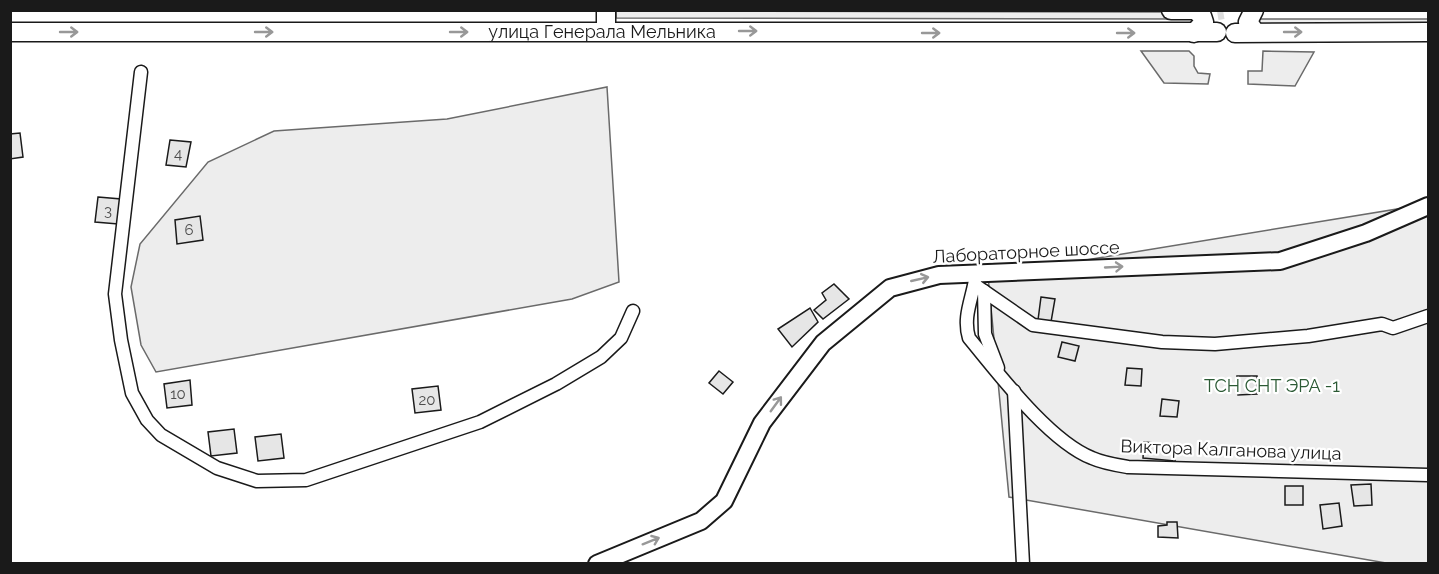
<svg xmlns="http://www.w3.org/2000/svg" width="1439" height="574" font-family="Raleway,sans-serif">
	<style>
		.built { fill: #ededed; stroke: #6a6a6a; stroke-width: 1.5 }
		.building { fill: #e6e6e6; stroke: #1a1a1a; stroke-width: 1.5 }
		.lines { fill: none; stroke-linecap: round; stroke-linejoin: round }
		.primary-tunnel { stroke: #ddd; stroke-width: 18; stroke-dasharray: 18 9; stroke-linecap: butt }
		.street-casing { stroke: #1a1a1a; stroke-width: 15 }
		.secondary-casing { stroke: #1a1a1a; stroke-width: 20 }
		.primary-casing { stroke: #1a1a1a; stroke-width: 21 }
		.street { stroke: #fff; stroke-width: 12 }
		.secondary { stroke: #fff; stroke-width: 16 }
		.primary { stroke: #fff; stroke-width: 18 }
		.oneway { stroke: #989898 }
		.labels { text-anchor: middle; stroke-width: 4.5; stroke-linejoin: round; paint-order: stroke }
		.number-label { font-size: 15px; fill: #4d4d4d }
		.street-label { font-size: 18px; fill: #1a1a1a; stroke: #fff }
		.park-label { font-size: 18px; fill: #2b5a34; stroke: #fff }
	</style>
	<rect width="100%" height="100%" fill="#fff"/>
	<!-- built -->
	<g class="built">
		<path d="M616 11 1188 12V19L616 18Z"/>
		<path d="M1251 19H1428V25H1252Z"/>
		<path d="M1141 51H1189L1194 56V66L1198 73 1210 74 1208 84 1164 83Z"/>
		<path d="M1263 51 1314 52 1295 86 1248 84V71H1262Z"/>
		<path d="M607 87 619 282 572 299 156 372 141 345 131 287 140 244 208 162 274 131 447 119Z"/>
		<path d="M1428 204V563H1386L1009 497 988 276Z"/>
	</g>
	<!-- building -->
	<g class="building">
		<path d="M20 133 23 157 10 159V134Z"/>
		<path d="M170 140 191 142 186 167 166 165Z"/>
		<path d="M98 197 121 199 118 224 95 222Z"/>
		<path d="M200 216 203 240 177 244 175 220Z"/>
		<path d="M834 284 849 299 823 319 814 310 826 300 822 293Z"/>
		<path d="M1041 297 1055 299 1051 322 1038 320Z"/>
		<path d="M810 308 818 322 792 347 778 329Z"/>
		<path d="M1062 342 1079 346 1075 361 1058 357Z"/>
		<path d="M1127 368 1142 369 1141 386 1125 385Z"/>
		<path d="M719 371 733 382 723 394 709 383Z"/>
		<path d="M1237 376H1257V394L1238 395Z"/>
		<path d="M190 380 192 405 167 408 164 384Z"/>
		<path d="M438 386 441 410 415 413 412 389Z"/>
		<path d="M1162 399 1179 401 1177 417 1160 416Z"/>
		<path d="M234 429 237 453 211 456 208 432Z"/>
		<path d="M281 434 284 458 258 461 255 437Z"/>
		<path d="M1144 442 1176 445 1175 461 1143 458Z"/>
		<path d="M1371 484 1372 505 1354 506 1351 485Z"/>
		<rect x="1285" y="486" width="18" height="19"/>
		<path d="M1339 503 1342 526 1323 529 1320 505Z"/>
		<path d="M1167 522H1177L1178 538 1158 537V526L1167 525Z"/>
	</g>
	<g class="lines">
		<!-- primary-tunnel -->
		<path class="primary-tunnel" d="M1217 11 1223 10"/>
		<!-- street casing -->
		<g class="street-casing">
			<g id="street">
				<path d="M141 72 115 294 121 340 132 393 147 420 161 435 217 468 257 481 306 480 480 422 556 384 601 357 621 338 633 311"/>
				<path d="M976 273C974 296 962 315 969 338 998 373 1049 441 1092 458 1103 463 1116 465 1128 467L1428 475"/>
				<path d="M975 285 1033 325 1162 342 1215 344 1308 336 1382 324 1393 328 1428 316"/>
				<path d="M984 291 985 334 998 368"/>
				<path d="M1014 391 1023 564"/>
			</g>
		</g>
		<!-- secondary casing -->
		<g class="secondary-casing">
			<path id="secondary" d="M597 564 701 521 724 501 762 423 823 343 890 288 939 275 1280 261 1366 233 1428 206"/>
		</g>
		<!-- primary casing -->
		<g class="primary-casing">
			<g id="primary">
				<path d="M1171 10H1194"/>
				<path d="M1254 10 1248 22 1255 32"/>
				<path d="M606 31V10"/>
				<path id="s1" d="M10 32H1217"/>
				<path d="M1194 33 1204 22 1202 16 1195 10"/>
				<path d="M1235 33 1428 32"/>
			</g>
		</g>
		<!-- street -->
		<use href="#street" class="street"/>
		<!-- secondary -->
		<use href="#secondary" class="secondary"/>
		<!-- primary -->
		<use href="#primary" class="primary"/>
	</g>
	<!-- one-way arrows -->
	<defs><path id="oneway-shaft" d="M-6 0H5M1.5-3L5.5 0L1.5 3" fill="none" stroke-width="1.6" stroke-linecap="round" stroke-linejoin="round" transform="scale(1.5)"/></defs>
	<g class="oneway">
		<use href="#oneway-shaft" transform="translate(748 31)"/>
		<use href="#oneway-shaft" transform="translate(69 32)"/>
		<use href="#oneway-shaft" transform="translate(264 32)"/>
		<use href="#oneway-shaft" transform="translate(459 32)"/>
		<use href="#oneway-shaft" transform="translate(1293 32)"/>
		<use href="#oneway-shaft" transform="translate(931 33)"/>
		<use href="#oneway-shaft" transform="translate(1126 33)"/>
		<use href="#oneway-shaft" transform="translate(1114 267) rotate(-3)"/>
		<use href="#oneway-shaft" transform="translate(920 279) rotate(-13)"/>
		<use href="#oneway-shaft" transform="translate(776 404) rotate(-54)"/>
		<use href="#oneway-shaft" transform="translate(651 541) rotate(-22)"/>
	</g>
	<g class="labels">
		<!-- number labels -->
		<g class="number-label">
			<text x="178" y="159">4</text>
			<text x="108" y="216">3</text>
			<text x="189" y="235">6</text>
			<text x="178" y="399">10</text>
			<text x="427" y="405">20</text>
		</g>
		<!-- street labels -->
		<g class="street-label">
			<text dy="6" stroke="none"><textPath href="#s1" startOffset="592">улица Генерала Мельника</textPath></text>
			<text transform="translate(1026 252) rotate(-3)" y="6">Лабораторное шоссе</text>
			<text transform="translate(1231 450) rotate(2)" y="6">Виктора Калганова улица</text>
		</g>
		<!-- park labels -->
		<g class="park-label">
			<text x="1272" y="392">ТСН СНТ ЭРА -1</text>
		</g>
	</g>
	<!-- border -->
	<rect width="1439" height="574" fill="none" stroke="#1a1a1a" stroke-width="24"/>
</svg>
